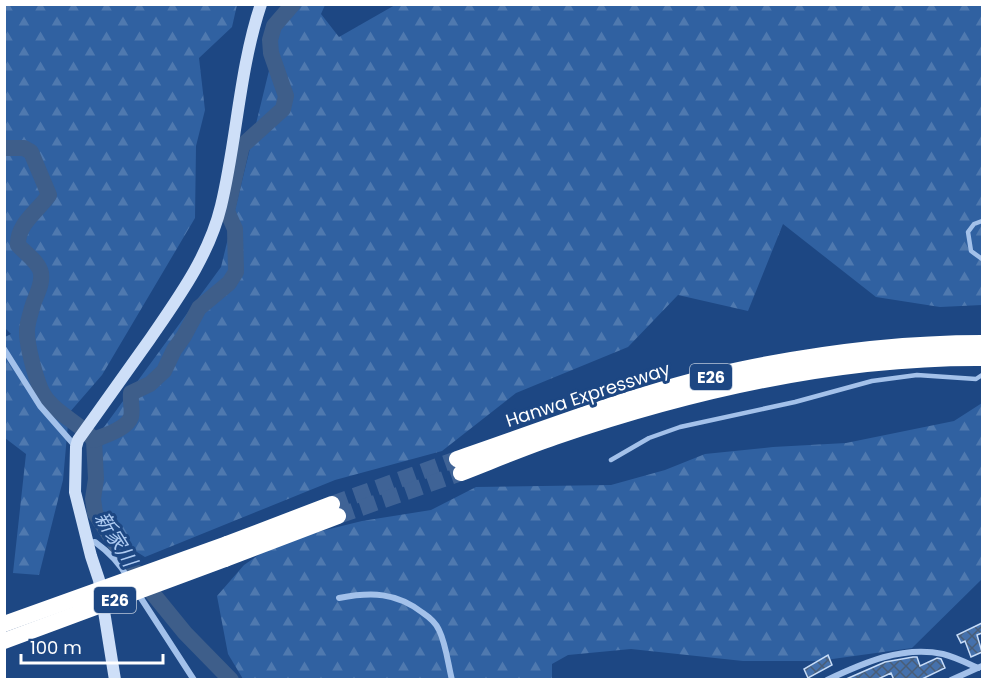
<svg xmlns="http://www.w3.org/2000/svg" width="987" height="684" font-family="Poppins,'Noto Sans JP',sans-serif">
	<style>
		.forest { fill: url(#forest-firs) }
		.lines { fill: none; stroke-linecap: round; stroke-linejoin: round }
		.river { stroke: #3e5e8a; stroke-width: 16 }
		.building { fill: url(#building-cross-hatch); stroke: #c7dcf7; stroke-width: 1.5 }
		.highway-tunnel { stroke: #3f6396; stroke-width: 16; stroke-dasharray: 16 8; stroke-linecap: butt }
		.lane { stroke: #a3c1ea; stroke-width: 4.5 }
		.street { stroke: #a3c1ea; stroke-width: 6 }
		.secondary { stroke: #cedff8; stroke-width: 12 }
		.highway { stroke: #fff; stroke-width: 16 }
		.highway-bridge { stroke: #fff; stroke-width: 16 }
		.labels { text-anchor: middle; stroke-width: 6; stroke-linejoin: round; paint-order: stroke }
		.shield { fill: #1d4783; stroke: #bbc8da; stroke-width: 1.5 }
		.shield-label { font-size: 16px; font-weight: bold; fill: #fff }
		.street-label { font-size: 18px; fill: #fff; stroke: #1d4783 }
		.water-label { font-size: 20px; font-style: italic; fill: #aecbf2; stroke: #1d4783 }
	</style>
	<defs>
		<pattern id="forest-firs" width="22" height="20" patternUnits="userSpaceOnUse" patternTransform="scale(1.5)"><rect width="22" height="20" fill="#3061a1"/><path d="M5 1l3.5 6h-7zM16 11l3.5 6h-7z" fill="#4f79af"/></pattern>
		<pattern id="building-cross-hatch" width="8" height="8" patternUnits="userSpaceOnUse" patternTransform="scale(1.5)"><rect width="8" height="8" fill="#4571ac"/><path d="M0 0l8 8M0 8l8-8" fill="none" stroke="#495d77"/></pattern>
	</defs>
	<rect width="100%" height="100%" fill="#1d4783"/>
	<!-- forest -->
	<g class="forest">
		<path d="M5 5H237L232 27 199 58 205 110 196 146 195 218 102 375 69 413 63 480 39 575 13 573 26 454 5 438V337L11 334 4 327Z"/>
		<path d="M285 5H325L321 14 339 37 395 5H982V305L940 307 876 297 783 224 748 311 678 295 628 347 516 393 442 451 335 480 145 557 103 531 96 438 221 267Z"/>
		<path d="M982 403V579L912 648 818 661H743L631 649 568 655 552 664V680L243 679 228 654 217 596 244 565 277 542 362 521 431 510 476 487 611 485 665 470 705 454 773 447 846 443 954 421Z"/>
	</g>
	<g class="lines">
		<!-- river -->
		<g class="river">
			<path d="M4 148H24L31 152 49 195C38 211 17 224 18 245 25 253 39 262 41 273 43 286 35 296 32 308 30 315 27 324 27 331 27 347 35 375 41 390 50 411 79 422 94 440L96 479 93 499 95 513 128 563 185 633 231 680"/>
			<path d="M94 440C105 435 127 429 131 417 133 411 130 401 131 393L150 384 164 371 174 350 184 336 199 308 229 283 236 272 235 229 227 211 242 146 283 109 286 96 271 53 270 40 274 26 293 4"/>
		</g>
	</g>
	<!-- building -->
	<g class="building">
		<path d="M982 623V633L977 635 982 652 971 657 965 641 961 643 957 635Z"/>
		<path d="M828 655 832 665 808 678 804 669Z"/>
		<path d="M913 657H917L920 666 937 658 941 659 945 668 920 680H894L891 673 876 680H844L885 662Z"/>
	</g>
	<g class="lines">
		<!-- highway-tunnel -->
		<g class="highway-tunnel">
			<path d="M332 504 457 459"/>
			<path d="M338 516 461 473"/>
		</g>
		<!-- lane -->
		<g class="lane">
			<path d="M982 221 974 224 968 232 971 251 982 259"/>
			<path d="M611 460 649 438 680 427 795 402 872 381 917 375 976 379 982 375"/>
		</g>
		<!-- street -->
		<g class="street">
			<path d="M4 349 40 406 76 447"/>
			<path d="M88 543 95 542C109 552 120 564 128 578"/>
			<path d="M137 592 194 680"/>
			<path d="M339 598C371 592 396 592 423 613 429 617 436 623 439 630 446 644 448 664 452 680"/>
			<path d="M827 680C863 663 903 645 943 654 955 657 967 663 978 668"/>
			<path d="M951 680 982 666"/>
		</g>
		<!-- secondary -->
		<path class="secondary" d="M115 680 99 580 91 556 75 492 76 447 78 440C102 406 126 373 150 339 178 298 209 256 221 206 237 140 239 70 261 4"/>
		<!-- highway -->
		<g class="highway">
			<path d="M457 459C551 427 646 389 743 369 821 353 903 343 982 343"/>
			<path d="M461 473C492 461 523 448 555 437 692 390 837 357 982 358"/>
			<path d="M227 544 332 504"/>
			<path d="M225 559 338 516"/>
		</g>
		<!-- highway-bridge -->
		<g class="highway-bridge">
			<path d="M4 624 227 544"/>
			<path d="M4 641 225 559"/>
		</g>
	</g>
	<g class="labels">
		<!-- shield labels -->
		<g class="shield">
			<rect x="690" y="364" width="42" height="26" rx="4.5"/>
			<rect x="94" y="587" width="42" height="26" rx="4.5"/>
		</g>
		<g class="shield-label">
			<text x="711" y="383">E26</text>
			<text x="115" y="606">E26</text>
		</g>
		<!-- street labels -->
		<g class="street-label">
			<text transform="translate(588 395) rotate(-18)" y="6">Hanwa Expressway</text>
		</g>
		<!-- water labels -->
		<g class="water-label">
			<text transform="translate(116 539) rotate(58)" y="7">新家川</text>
		</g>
	</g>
	<!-- border -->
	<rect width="987" height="684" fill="none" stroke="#ffffff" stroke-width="12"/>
	<!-- scale -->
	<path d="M21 654v9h142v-9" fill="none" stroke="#ffffff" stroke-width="3"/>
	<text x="30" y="654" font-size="18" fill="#ffffff" stroke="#1d4783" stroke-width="4.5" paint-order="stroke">100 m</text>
</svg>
